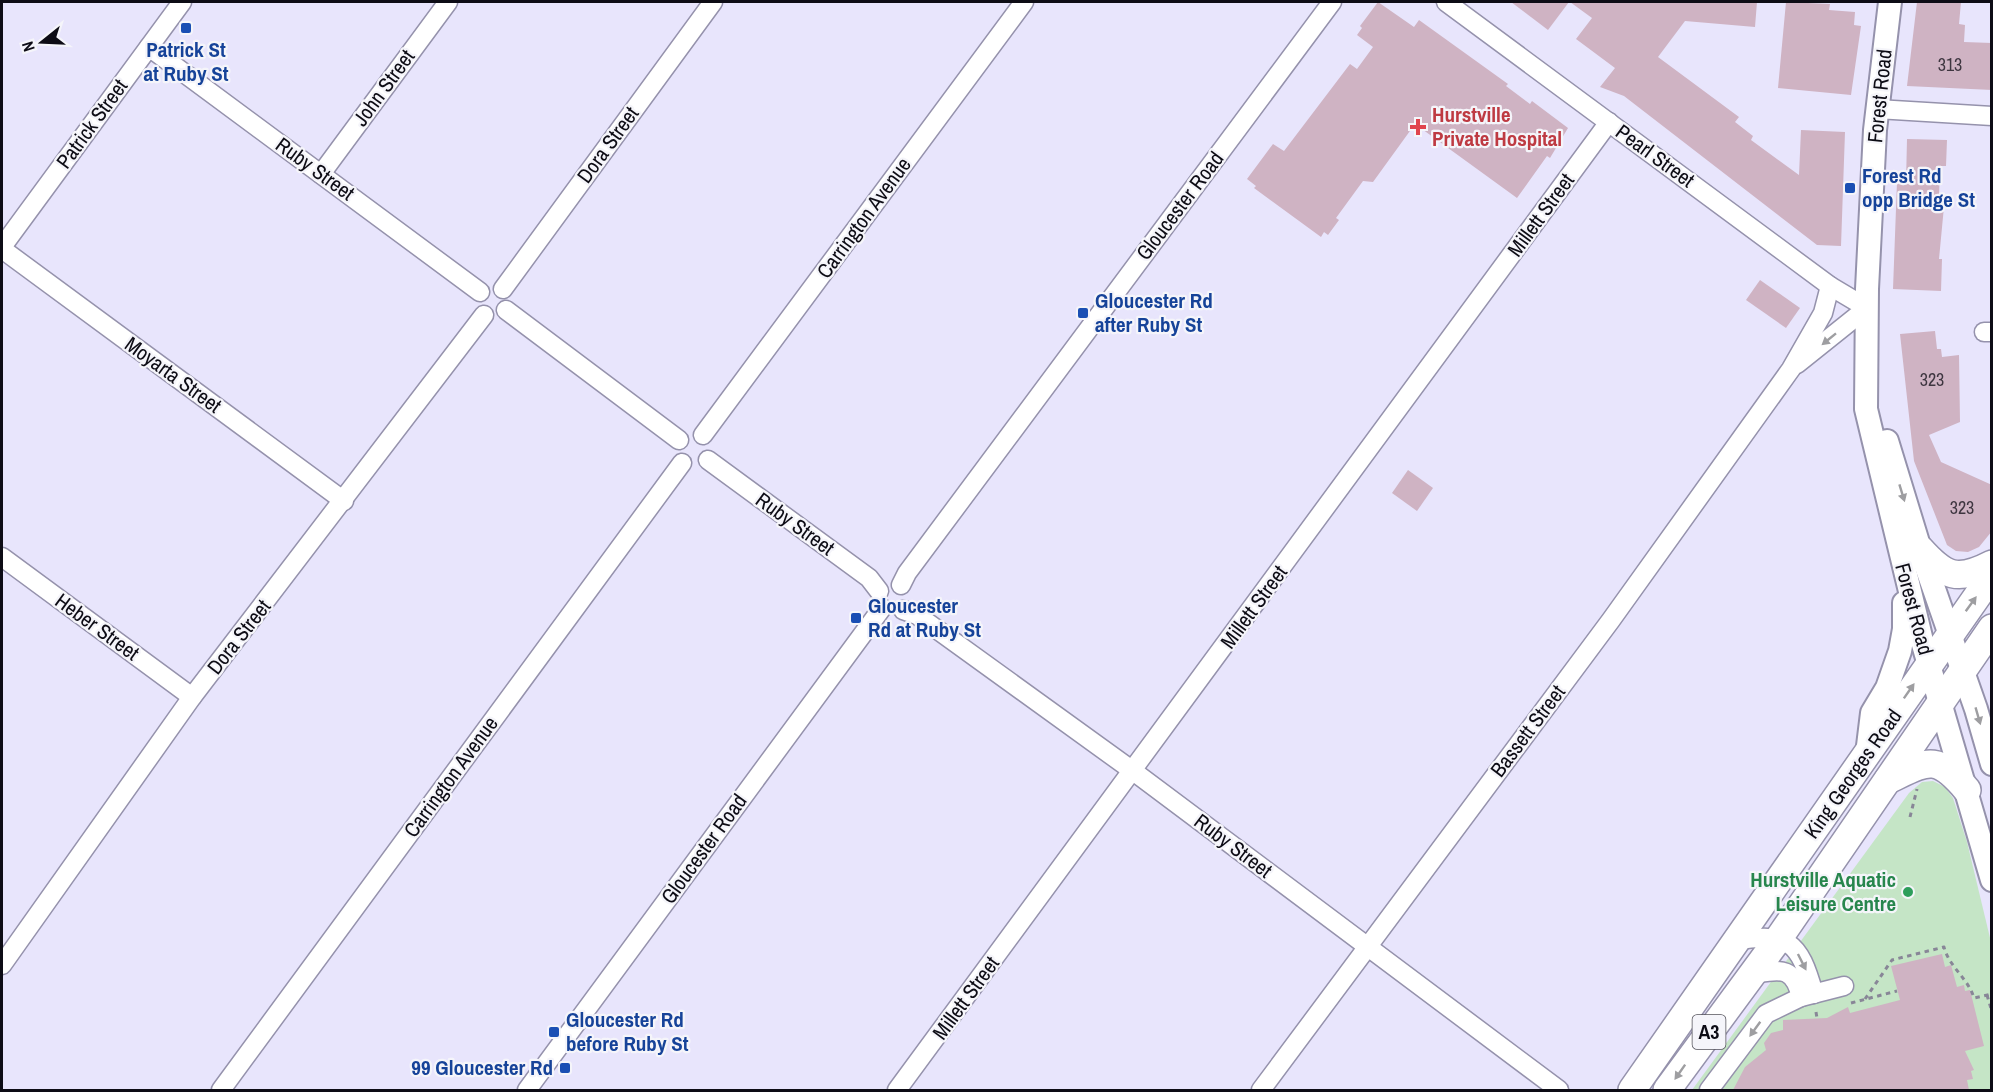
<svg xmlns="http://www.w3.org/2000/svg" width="1993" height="1092" font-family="'Archivo Narrow',sans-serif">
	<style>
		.green { fill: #c5e5c6 }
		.building { fill: #cfb3c3 }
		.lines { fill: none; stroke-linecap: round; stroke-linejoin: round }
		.minor-casing { stroke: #9592ac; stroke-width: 21 }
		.major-casing { stroke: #9592ac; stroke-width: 26 }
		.highway-casing { stroke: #9592ac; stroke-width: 30 }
		.path { stroke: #888697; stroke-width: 3; stroke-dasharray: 4.5 4.5; stroke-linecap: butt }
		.minor { stroke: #fff; stroke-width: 18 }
		.major { stroke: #fff; stroke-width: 22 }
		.highway { stroke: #fff; stroke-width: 27 }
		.oneway { fill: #9e9ea1 }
		.transit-dot { fill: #1a4fb4; stroke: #f5f5fa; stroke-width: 2 }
		.health-dot { fill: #e0444e; stroke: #f5f5fa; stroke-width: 2 }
		.leisure-dot { fill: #2e9e5b; stroke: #f5f5fa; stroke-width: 2 }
		.labels { text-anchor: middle; stroke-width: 4.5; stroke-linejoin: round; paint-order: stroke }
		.number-label { font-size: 18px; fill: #3e3640 }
		.shield { fill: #f5f5fa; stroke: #53525a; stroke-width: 1.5 }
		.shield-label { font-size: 20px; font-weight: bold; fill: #0d0c15 }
		.transit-label { font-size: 21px; font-weight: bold; fill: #164399; stroke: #f5f5fa; text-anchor: start }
		.street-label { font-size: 21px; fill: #0d0c15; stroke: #f5f5fa }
		.health-label { font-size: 21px; font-weight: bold; fill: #be3a42; stroke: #f5f5fa; text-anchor: start }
		.leisure-label { font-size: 21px; font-weight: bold; fill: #27864d; stroke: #f5f5fa; text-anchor: end }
	</style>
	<rect width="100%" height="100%" fill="#e8e5fc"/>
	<!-- green -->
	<path class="green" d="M1933 781 1945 787 1953 798 1967 842 1991 942V1090H1692L1909 793 1922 782Z"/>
	<!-- building -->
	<g class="building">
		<path d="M1378 2 1414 27 1419 20 1508 84 1506 86 1530 104 1532 101 1568 128 1550 158 1547 156 1517 198 1415 124 1373 182 1363 181 1336 218 1339 220 1328 235 1324 232 1321 237 1254 188 1256 186 1247 179 1273 144 1284 151 1350 64 1357 69 1373 47 1357 35 1362 28 1360 26Z"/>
		<path d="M1511 2H1569L1548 30Z"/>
		<path d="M1570 2H1757L1755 27 1685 21 1658 57 1739 117 1735 122 1753 136 1751 140 1799 175 1801 130 1845 132 1841 246 1817 245 1624 96 1600 87 1615 68 1576 39 1592 18Z"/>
		<path d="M1786 2 1830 4 1829 10 1855 12 1854 25 1861 26 1851 95 1778 88Z"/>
		<path d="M1917 2H1961L1959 24 1965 25 1964 42 1992 43V90L1907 86Z"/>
		<path d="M1907 139 1947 140 1946 166H1940L1939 196H1945L1939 259H1942L1941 291 1893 289 1897 182H1906Z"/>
		<path d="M1760 280 1800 308 1786 328 1746 300Z"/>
		<path d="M1935 331 1937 349H1941L1942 357 1959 355 1960 422 1929 435 1941 462 1992 485V531L1979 547 1968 552 1956 551 1947 545 1914 461 1900 334Z"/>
		<path d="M1408 470 1433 488 1417 511 1392 493Z"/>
		<path d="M1942 954 1945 967 1951 965 1957 987 1964 985 1965 991 1970 990 1984 1046 1965 1051 1974 1070 1971 1071 1973 1079 1967 1080 1969 1090H1733L1745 1067 1766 1050 1764 1043 1771 1033 1783 1030V1020L1827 1018 1848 1007 1850 1013 1900 1000 1891 966Z"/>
	</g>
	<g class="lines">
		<!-- minor casing -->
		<g class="minor-casing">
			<g id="minor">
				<path d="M1446 2 1830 286 1867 308 1797 364"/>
				<path d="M149 47 480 292"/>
				<path d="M1877 109 1992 116"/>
				<path d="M321 174 448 2"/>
				<path d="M2 247 182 2"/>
				<path d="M2 249 344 501"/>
				<path d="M503 289 713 2"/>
				<path d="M506 310 679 440"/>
				<path d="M1984 332H1992"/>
				<path d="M703 435 1024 2"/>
				<path d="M708 460 869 578 879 591"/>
				<path d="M2 557 192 697"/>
				<path d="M901 585 907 573 1332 2"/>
				<path d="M903 610 917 615 1133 771 1559 1090"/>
				<path d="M1734 941C1788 932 1799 940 1814 994"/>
				<path d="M2 965 192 697 484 315"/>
				<path d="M1752 974C1780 970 1793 965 1801 997"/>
				<path d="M221 1090 682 463"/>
				<path d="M527 1090 882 608"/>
				<path d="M897 1090 1609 122"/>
				<path d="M1261 1090 1611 620 1791 369 1823 313 1830 286"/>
				<path d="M1709 1090 1766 1014 1801 997 1844 986"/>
			</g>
		</g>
		<!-- major casing -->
		<g class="major-casing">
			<g id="major">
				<path d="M1890 2 1875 130 1867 289 1866 409 1922 641 1992 880"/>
				<path d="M1887 441 1920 549 1976 709 1992 764"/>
				<path d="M1867 754 1872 713 1887 688 1900 651 1904 629V603"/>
			</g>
		</g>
		<!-- highway casing -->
		<g class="highway-casing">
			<g id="highway">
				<path d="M1920 549C1945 577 1957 582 1992 564"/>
				<path d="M1888 780C1928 761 1936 753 1967 790"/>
				<path d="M1632 1090 1992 575"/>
				<path d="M1667 1090 1779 938 1992 628"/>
			</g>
		</g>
		<!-- path -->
		<g class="path">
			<path d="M1910 817 1917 789"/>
			<path d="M1987 995 1992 1012"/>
			<path d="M1865 999 1892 960 1944 947C1949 967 1968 978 1974 998L1992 994"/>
			<path d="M1851 1003 1897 991"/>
			<path d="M1816 1012 1817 1018"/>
		</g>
		<!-- minor -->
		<use href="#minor" class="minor"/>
		<!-- major -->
		<use href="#major" class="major"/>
		<!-- highway -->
		<use href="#highway" class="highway"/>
	</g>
	<!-- one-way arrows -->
	<defs><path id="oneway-solid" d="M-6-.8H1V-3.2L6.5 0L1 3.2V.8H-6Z" transform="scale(1.5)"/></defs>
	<g class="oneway">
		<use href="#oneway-solid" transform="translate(1829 339) rotate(141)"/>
		<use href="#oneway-solid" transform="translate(1902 493) rotate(73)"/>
		<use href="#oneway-solid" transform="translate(1971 604) rotate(-54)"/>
		<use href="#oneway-solid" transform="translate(1909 691) rotate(-55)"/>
		<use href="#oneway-solid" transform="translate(1978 716) rotate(74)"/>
		<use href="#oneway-solid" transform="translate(1802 962) rotate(63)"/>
		<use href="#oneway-solid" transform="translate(1755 1029) rotate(126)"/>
		<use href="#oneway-solid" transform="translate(1680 1072) rotate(125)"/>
	</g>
	<!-- markers -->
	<g class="transit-dot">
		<rect x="180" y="22" width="12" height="12" rx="3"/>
		<rect x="1844" y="182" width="12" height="12" rx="3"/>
		<rect x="1077" y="307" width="12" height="12" rx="3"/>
		<rect x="850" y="612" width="12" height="12" rx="3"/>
		<rect x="548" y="1026" width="12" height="12" rx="3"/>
		<rect x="559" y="1062" width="12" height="12" rx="3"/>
	</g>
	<path class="health-dot" d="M1415 118h6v6h6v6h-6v6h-6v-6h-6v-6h6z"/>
	<circle class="leisure-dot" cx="1908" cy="892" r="6"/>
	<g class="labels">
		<!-- number labels -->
		<g class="number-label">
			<text x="1950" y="71">313</text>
			<text x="1932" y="386">323</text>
			<text x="1962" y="514">323</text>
		</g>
		<!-- shield labels -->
		<rect class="shield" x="1692.5" y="1015" width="33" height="34" rx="4.5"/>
		<g class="shield-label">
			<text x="1709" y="1039">A3</text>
		</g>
		<!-- transit labels -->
		<g class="transit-label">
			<text x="186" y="57" text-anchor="middle">Patrick St<tspan x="186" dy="24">at Ruby St</tspan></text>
			<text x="1862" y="183">Forest Rd<tspan x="1862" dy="24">opp Bridge St</tspan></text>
			<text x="1095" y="308">Gloucester Rd<tspan x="1095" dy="24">after Ruby St</tspan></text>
			<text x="868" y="613">Gloucester<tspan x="868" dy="24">Rd at Ruby St</tspan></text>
			<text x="566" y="1027">Gloucester Rd<tspan x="566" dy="24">before Ruby St</tspan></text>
			<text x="553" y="1075" text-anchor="end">99 Gloucester Rd</text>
		</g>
		<!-- street labels -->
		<g class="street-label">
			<text transform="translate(384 88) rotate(-54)" y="7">John Street</text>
			<text transform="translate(1880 96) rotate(-84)" y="7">Forest Road</text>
			<text transform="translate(92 124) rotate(-54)" y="7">Patrick Street</text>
			<text transform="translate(608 145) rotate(-54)" y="7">Dora Street</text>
			<text transform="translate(1655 156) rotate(36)" y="7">Pearl Street</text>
			<text transform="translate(315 169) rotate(36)" y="7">Ruby Street</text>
			<text transform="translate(1180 206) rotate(-53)" y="7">Gloucester Road</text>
			<text transform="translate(1541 215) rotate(-54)" y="7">Millett Street</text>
			<text transform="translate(864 218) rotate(-54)" y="7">Carrington Avenue</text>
			<text transform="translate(173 375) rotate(36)" y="7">Moyarta Street</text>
			<text transform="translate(795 524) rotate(36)" y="7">Ruby Street</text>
			<text transform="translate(1254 607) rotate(-54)" y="7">Millett Street</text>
			<text transform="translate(1914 609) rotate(75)" y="7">Forest Road</text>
			<text transform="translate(97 627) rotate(36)" y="7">Heber Street</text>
			<text transform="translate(239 637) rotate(-52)" y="7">Dora Street</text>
			<text transform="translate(1528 731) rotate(-53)" y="7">Bassett Street</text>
			<text transform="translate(1853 774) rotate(-55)" y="7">King Georges Road</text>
			<text transform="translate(451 777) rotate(-54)" y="7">Carrington Avenue</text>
			<text transform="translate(1233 846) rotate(37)" y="7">Ruby Street</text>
			<text transform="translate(704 849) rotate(-54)" y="7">Gloucester Road</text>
			<text transform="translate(966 998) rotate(-54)" y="7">Millett Street</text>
		</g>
		<!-- health labels -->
		<g class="health-label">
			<text x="1432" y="122">Hurstville<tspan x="1432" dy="24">Private Hospital</tspan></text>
		</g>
		<!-- leisure labels -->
		<g class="leisure-label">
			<text x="1896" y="887">Hurstville Aquatic<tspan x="1896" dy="24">Leisure Centre</tspan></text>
		</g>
	</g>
	<!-- border -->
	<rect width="1993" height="1092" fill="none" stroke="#0d0c15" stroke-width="6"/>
	<!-- north arrow -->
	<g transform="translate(42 42) rotate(252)" stroke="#f5f5fa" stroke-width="4.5" paint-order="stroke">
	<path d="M0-4.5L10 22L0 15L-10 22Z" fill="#0d0c15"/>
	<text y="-9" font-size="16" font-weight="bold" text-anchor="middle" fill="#0d0c15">N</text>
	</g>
</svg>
